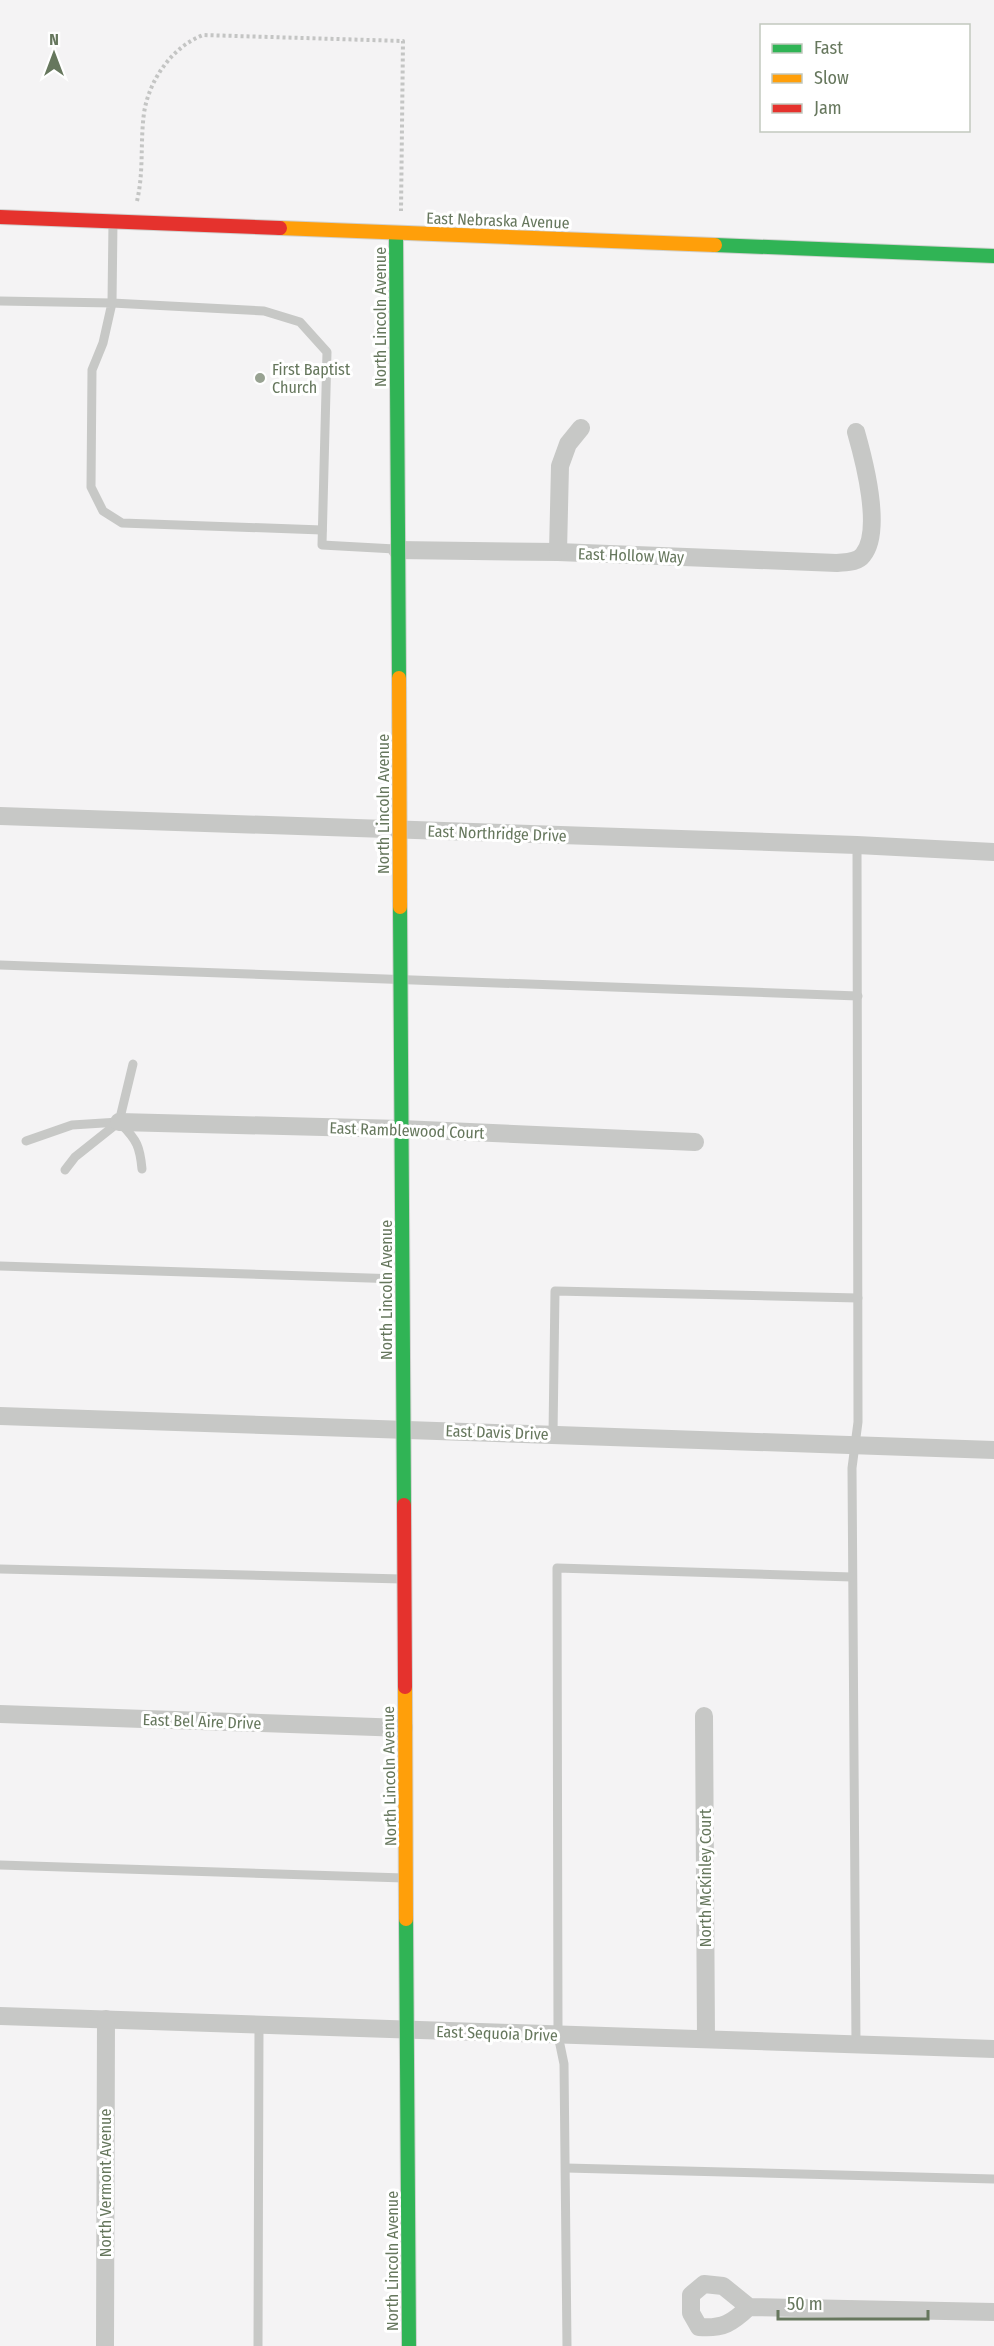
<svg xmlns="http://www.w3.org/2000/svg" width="994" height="2346" font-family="'Fira Sans Condensed',sans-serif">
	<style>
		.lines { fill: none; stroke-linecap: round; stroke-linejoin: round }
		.fast-casing { stroke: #d0d1cf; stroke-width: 16 }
		.slow-casing { stroke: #d0d1cf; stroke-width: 16 }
		.jam-casing { stroke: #d0d1cf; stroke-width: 16 }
		.path { stroke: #c4c5c4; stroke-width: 4; stroke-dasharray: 3 3; stroke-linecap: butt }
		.lane { stroke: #c7c8c6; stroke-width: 9 }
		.street { stroke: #c7c8c6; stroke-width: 18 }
		.fast { stroke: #30b455; stroke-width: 14 }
		.slow { stroke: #ff9f0a; stroke-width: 14 }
		.jam { stroke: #e5322d; stroke-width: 14 }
		.poi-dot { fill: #98a292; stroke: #fff; stroke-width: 2 }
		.labels { text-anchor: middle; stroke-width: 6; stroke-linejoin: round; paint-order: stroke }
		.street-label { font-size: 16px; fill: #66775d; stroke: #fff }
		.poi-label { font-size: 16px; fill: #66775d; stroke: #fff; text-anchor: start }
	</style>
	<rect width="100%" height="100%" fill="#f4f3f4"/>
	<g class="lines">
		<!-- fast casing -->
		<g class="fast-casing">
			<g id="fast">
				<path d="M396 233 399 678"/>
				<path d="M715 245 994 256"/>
				<path d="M400 907 404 1505"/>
				<path d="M406 1919 409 2346"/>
			</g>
		</g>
		<!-- slow casing -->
		<g class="slow-casing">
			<g id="slow">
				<path d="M280 228 715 245"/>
				<path d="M399 678 400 907"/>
				<path d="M405 1687 406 1919"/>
			</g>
		</g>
		<!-- jam casing -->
		<g class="jam-casing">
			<g id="jam">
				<path d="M0 217 280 228"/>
				<path d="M404 1505 405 1687"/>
			</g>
		</g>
		<!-- path -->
		<path class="path" d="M137 201C144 171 140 143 144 113 149 80 172 47 203 35L403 41 401 211"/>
		<!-- lane -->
		<g class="lane">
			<path d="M113 222 112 303 264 311 300 322 327 352 322 545 395 549"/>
			<path d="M0 301 112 303 103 343 92 370 91 487 103 511 122 523 322 530"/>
			<path d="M0 965 858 996"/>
			<path d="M121 1124C137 1140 140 1147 142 1169"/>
			<path d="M26 1141 72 1125 119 1122"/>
			<path d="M65 1170 75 1157 119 1122 133 1064"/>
			<path d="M0 1266 399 1279"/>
			<path d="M553 1434 555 1291 858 1298"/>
			<path d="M0 1569 402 1579"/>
			<path d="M0 1865 404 1878"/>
			<path d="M856 2044 852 1468 858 1422 857 845"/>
			<path d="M566 2168 994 2179"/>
			<path d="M258 2346 259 2025"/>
			<path d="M567 2346 564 2064 558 2035 557 1568 852 1577"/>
		</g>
		<!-- street -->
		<g class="street">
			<path d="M397 550 558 552 837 563C846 562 857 563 863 555 883 531 864 460 856 432"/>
			<path d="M558 552 560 466 568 444 581 428"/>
			<path d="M0 816 857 845 994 852"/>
			<path d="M119 1122 401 1129 695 1142"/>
			<path d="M0 1416 994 1450"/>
			<path d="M0 1714 404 1728"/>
			<path d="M704 1716 706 2039"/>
			<path d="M0 2016 994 2049"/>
			<path d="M749 2307C732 2323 723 2329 699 2327L691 2313V2295L704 2284 723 2286 749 2307 994 2312"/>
			<path d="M105 2346 106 2019"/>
		</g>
		<!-- fast -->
		<use href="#fast" class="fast"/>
		<!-- slow -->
		<use href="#slow" class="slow"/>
		<!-- jam -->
		<use href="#jam" class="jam"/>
	</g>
	<!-- markers -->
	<circle class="poi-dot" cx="260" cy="378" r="6"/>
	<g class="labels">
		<!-- street labels -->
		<g class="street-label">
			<text transform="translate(498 220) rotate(2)" y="6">East Nebraska Avenue</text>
			<text transform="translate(380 317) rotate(-90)" y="6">North Lincoln Avenue</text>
			<text transform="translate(631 555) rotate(2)" y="6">East Hollow Way</text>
			<text transform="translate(383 804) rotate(-90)" y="6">North Lincoln Avenue</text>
			<text transform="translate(497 833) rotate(2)" y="6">East Northridge Drive</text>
			<text transform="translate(407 1130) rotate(2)" y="6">East Ramblewood Court</text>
			<text transform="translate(386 1290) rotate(-90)" y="6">North Lincoln Avenue</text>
			<text transform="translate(497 1432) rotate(2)" y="6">East Davis Drive</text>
			<text transform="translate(202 1721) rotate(2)" y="6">East Bel Aire Drive</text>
			<text transform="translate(389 1776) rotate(-91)" y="6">North Lincoln Avenue</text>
			<text transform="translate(705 1878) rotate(-90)" y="6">North McKinley Court</text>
			<text transform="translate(497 2033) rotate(2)" y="6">East Sequoia Drive</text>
			<text transform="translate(105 2183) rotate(-90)" y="6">North Vermont Avenue</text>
			<text transform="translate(392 2261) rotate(-90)" y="6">North Lincoln Avenue</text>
		</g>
		<!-- poi labels -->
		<g class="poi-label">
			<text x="272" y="375">First Baptist<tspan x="272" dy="18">Church</tspan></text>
		</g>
	</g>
	<!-- legend -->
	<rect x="760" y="24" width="210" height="108" fill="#ffffff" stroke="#c2c9be" stroke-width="1.5"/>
	<rect x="772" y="44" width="30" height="9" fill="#30b455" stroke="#c2c9be" stroke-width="1.5"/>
	<text x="814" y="54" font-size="18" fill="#66775d">Fast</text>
	<rect x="772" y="74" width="30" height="9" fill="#ff9f0a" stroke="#c2c9be" stroke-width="1.5"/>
	<text x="814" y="84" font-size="18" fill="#66775d">Slow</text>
	<rect x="772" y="104" width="30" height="9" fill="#e5322d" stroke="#c2c9be" stroke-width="1.5"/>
	<text x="814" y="114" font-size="18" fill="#66775d">Jam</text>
	<!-- north arrow -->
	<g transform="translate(54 54)" stroke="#ffffff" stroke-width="4.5" paint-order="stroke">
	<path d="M0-4.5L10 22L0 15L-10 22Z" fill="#66775d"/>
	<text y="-9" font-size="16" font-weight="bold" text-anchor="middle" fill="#66775d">N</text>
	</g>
	<!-- scale -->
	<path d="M778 2310v9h150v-9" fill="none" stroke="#66775d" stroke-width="3"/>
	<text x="787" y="2310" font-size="18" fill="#66775d" stroke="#ffffff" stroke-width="4.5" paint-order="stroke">50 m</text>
</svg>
